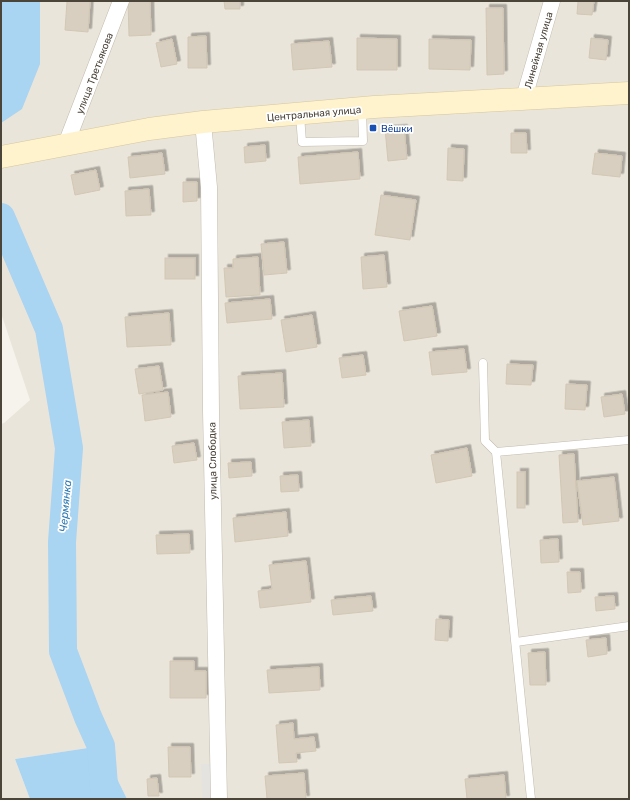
<svg xmlns="http://www.w3.org/2000/svg" width="630" height="800" font-family="Rubik,sans-serif">
	<style>
		.residential { fill: #eae5da }
		.parking { fill: #e5e3e0 }
		.water { fill: #a9d4f2 }
		.lines { fill: none; stroke-linecap: round; stroke-linejoin: round }
		.river { stroke: #a9d4f2; stroke-width: 28 }
		.building { fill: #d8cfc1; stroke: #d3c7b4; filter: url(#shadow) }
		.lane-casing { stroke: #c2bbae; stroke-width: 9 }
		.street-casing { stroke: #c2bbae; stroke-width: 17 }
		.secondary-casing { stroke: #d6c79b; stroke-width: 23 }
		.lane { stroke: #fff; stroke-width: 8 }
		.street { stroke: #fff; stroke-width: 16 }
		.secondary { stroke: #fff3cd; stroke-width: 22 }
		.transit-dot { fill: #1a4fb4; stroke: #fff; stroke-width: 1.5 }
		.labels { text-anchor: middle; stroke-width: 3.5; stroke-linejoin: round; paint-order: stroke }
		.street-label { font-size: 10px; fill: #4b4439; stroke: #fff }
		.transit-label { font-size: 10px; fill: #164399; stroke: #fff; text-anchor: start }
		.water-label { font-size: 11px; font-style: italic; fill: #2e7ab2; stroke: #fff }
	</style>
	<defs>
		<filter id="shadow"><feDropShadow dx="3.5" dy="-3.5" stdDeviation="0" flood-color="#0004"/></filter>
	</defs>
	<rect width="100%" height="100%" fill="#f6f3ec"/>
	<!-- residential -->
	<path class="residential" d="M1 1H629V799H127L101 746 15 759 30 799H1V424L4 423 30 400 1 313Z"/>
	<!-- parking -->
	<path class="parking" d="M201 764H216L217 799H202Z"/>
	<!-- water -->
	<g class="water">
		<path d="M1 1H40V64L22 109 1 123Z"/>
		<path d="M101 746 127 799H30L15 759Z"/>
	</g>
	<g class="lines">
		<!-- river -->
		<path class="river" d="M1 217 49 329 69 448 62 542 63 651 88 717 101 746 105 799"/>
	</g>
	<!-- building -->
	<g class="building">
		<path d="M67 1H90L88 32 65 30Z"/>
		<path d="M128 1H150L151 35 129 36Z"/>
		<path d="M224 1H240V9H225Z"/>
		<path d="M578 1H594L592 15 577 14Z"/>
		<path d="M486 8H503L504 74 487 75Z"/>
		<path d="M206 36 207 68H188V37Z"/>
		<path d="M357 38 397 39V70H357Z"/>
		<path d="M591 38 608 40 606 60 589 58Z"/>
		<path d="M172 39 177 64 161 67 156 43Z"/>
		<path d="M429 39 471 40 470 70 429 69Z"/>
		<path d="M329 41 332 67 293 70 291 44Z"/>
		<path d="M404 128 407 159 388 161 385 129Z"/>
		<path d="M511 133H526L527 153H511Z"/>
		<path d="M265 145 266 161 245 163 244 147Z"/>
		<path d="M448 148 464 149 463 181 447 180Z"/>
		<path d="M358 152 360 179 300 184 298 157Z"/>
		<path d="M162 153 165 174 130 178 128 157Z"/>
		<path d="M595 153 622 156 620 177 592 174Z"/>
		<path d="M96 170 100 190 75 195 71 175Z"/>
		<path d="M183 182H197V201L183 202Z"/>
		<path d="M149 189 151 215 126 216 125 191Z"/>
		<path d="M381 195 416 200 410 240 375 235Z"/>
		<path d="M284 242 287 273 264 275 261 244Z"/>
		<path d="M384 255 387 287 363 289 361 257Z"/>
		<path d="M258 257 260 295 226 297 224 268H233V259Z"/>
		<rect x="165" y="258" width="30" height="21"/>
		<path d="M270 299 272 319 227 323 225 303Z"/>
		<path d="M432 306 437 336 404 341 399 311Z"/>
		<path d="M169 313 171 345 127 347 125 317Z"/>
		<path d="M312 315 317 347 286 352 281 320Z"/>
		<path d="M464 349 467 372 432 375 429 352Z"/>
		<path d="M363 355 366 375 342 378 339 358Z"/>
		<path d="M507 364 533 365 531 385 506 384Z"/>
		<path d="M159 366 163 390 139 394 135 369Z"/>
		<path d="M282 373 284 407 240 409 238 376Z"/>
		<path d="M566 384 587 385 585 410 565 409Z"/>
		<path d="M168 392 171 417 145 421 142 395Z"/>
		<path d="M622 394 625 414 604 417 601 397Z"/>
		<path d="M309 420 311 446 284 448 282 422Z"/>
		<path d="M194 443 197 460 174 463 172 446Z"/>
		<path d="M467 448 472 476 436 483 431 455Z"/>
		<path d="M574 454 578 522 563 523 559 455Z"/>
		<path d="M251 462 252 476 229 478 228 463Z"/>
		<rect x="517" y="472" width="8" height="36"/>
		<path d="M298 475 299 491 281 492 280 476Z"/>
		<path d="M614 477 619 521 583 525 577 481Z"/>
		<path d="M286 512 288 536 235 542 233 518Z"/>
		<path d="M189 534 190 553 157 554 156 535Z"/>
		<path d="M558 539 559 562 541 563 540 540Z"/>
		<path d="M306 561 311 602 260 608 258 591 272 589 269 565Z"/>
		<path d="M567 572H580L581 592 568 593Z"/>
		<path d="M371 596 373 611 333 615 331 600Z"/>
		<path d="M614 596 615 609 596 611 595 597Z"/>
		<path d="M436 619 449 620 448 641 435 640Z"/>
		<path d="M606 638 607 654 588 657 586 640Z"/>
		<path d="M545 652 546 685H530L528 653Z"/>
		<path d="M170 661H194V671H206V698H170Z"/>
		<path d="M319 667 320 690 269 693 267 670Z"/>
		<path d="M293 723 294 739 314 737 316 751 296 753 297 762 279 763 276 725Z"/>
		<path d="M168 747H190L191 777H169Z"/>
		<path d="M304 773 306 799H267L265 776Z"/>
		<path d="M504 775 506 799H467L465 779Z"/>
		<path d="M157 778 159 796H148L147 779Z"/>
	</g>
	<g class="lines">
		<!-- lane casing -->
		<g class="lane-casing">
			<g id="lane">
				<path d="M300 115 302 142 363 141 362 110"/>
				<path d="M483 363 485 441 496 452 531 799"/>
				<path d="M496 452 629 440"/>
				<path d="M516 642 629 626"/>
			</g>
		</g>
		<!-- street casing -->
		<g class="street-casing">
			<g id="street">
				<path d="M524 98 552 1"/>
				<path d="M203 122 209 187 211 411 219 799"/>
				<path d="M66 144 121 1"/>
			</g>
		</g>
		<!-- secondary casing -->
		<g class="secondary-casing">
			<path id="secondary" d="M1 157 149 129 203 122 374 107 629 93"/>
		</g>
		<!-- lane -->
		<use href="#lane" class="lane"/>
		<!-- street -->
		<use href="#street" class="street"/>
		<!-- secondary -->
		<use href="#secondary" class="secondary"/>
	</g>
	<!-- markers -->
	<rect class="transit-dot" x="369" y="124" width="8" height="8" rx="2"/>
	<g class="labels">
		<!-- street labels -->
		<g class="street-label">
			<text transform="translate(538 50) rotate(-74)" y="4">Линейная улица</text>
			<text transform="translate(94 73) rotate(-69)" y="4">улица Третьякова</text>
			<text transform="translate(314 113) rotate(-5)" y="4">Центральная улица</text>
			<text transform="translate(212 461) rotate(-91)" y="4">улица Слободка</text>
		</g>
		<!-- transit labels -->
		<g class="transit-label">
			<text x="381" y="132">Вёшки</text>
		</g>
		<!-- water labels -->
		<g class="water-label">
			<text transform="translate(65 506) rotate(-85)" y="4">Чермянка</text>
		</g>
	</g>
	<!-- border -->
	<rect width="630" height="800" fill="none" stroke="#4b4439" stroke-width="4"/>
</svg>
